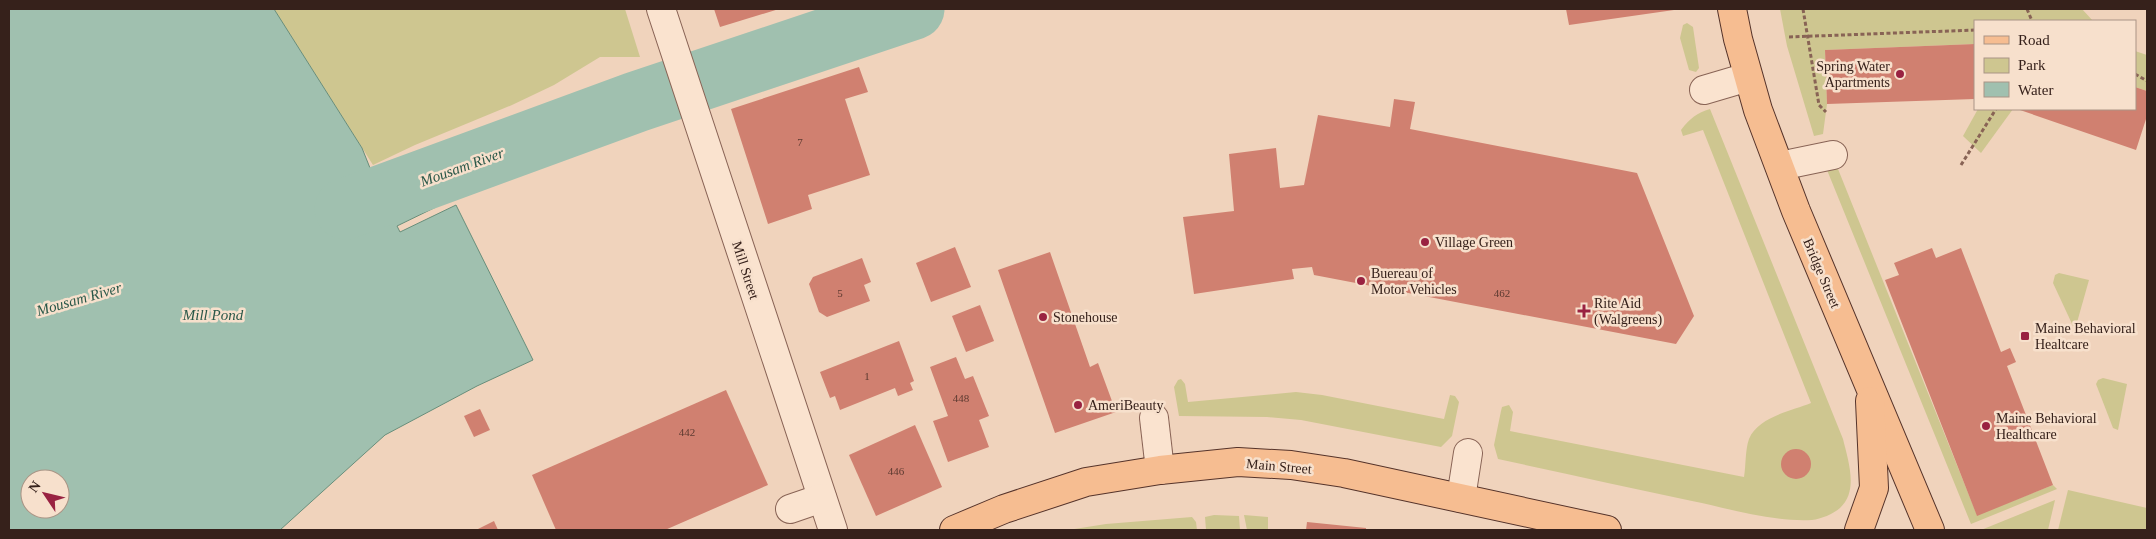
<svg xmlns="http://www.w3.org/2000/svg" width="2156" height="539" font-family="Georgia,serif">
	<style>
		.green { fill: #cec690 }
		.water { fill: #a0c0af; stroke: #688e7b; fill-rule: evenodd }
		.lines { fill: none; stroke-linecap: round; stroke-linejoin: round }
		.river { stroke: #a0c0af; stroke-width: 61 }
		.building { fill: #d08070 }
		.minor-casing { stroke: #886355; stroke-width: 30 }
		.major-casing { stroke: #55332a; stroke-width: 30 }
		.path { stroke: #886355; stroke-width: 3; stroke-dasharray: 4 2.5; stroke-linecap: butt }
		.minor { stroke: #fae3cf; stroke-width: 28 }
		.major { stroke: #f6bd91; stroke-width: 28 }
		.poi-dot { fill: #992241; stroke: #f7e0cc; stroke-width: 2 }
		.labels { text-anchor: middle; stroke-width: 5; stroke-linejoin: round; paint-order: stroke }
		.number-label { font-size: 11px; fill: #5c3930 }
		.poi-label { font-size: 14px; fill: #36211b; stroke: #f7e0cc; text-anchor: start }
		.street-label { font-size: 14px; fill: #36211b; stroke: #f7e0cc }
		.water-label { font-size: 15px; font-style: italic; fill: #295748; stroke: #f7e0cc }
	</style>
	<rect width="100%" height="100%" fill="#f0d3bc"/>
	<!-- green -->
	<g class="green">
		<path d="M274 9H625L640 57H600L554 85 512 105 415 145 373 165Z"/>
		<path d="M1780 9H2082L2093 21H1975V44L1825 50 1827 104 1823 134 1814 136 1787 46Z"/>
		<path d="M1687 23 1693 27 1699 68 1696 72 1689 70 1680 38 1683 25Z"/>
		<path d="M2135 51 2147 55V91L2135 87Z"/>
		<path d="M1710 109 1843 439C1848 460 1859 491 1840 508 1833 514 1821 519 1812 520 1772 522 1731 509 1692 501 1627 487 1562 473 1498 459L1494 445 1501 411 1502 407 1509 405 1513 412 1510 431 1744 477C1746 465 1745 450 1749 439 1758 417 1791 411 1811 403L1703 130 1683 136 1681 130C1690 118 1697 113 1710 109Z"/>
		<path d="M1978 109H2013L1981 153 1963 136Z"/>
		<path d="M1838 169 1977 515 2053 485 2057 489 1971 524 1827 170Z"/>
		<path d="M2059 273 2089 280 2076 326H2073L2053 283 2055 275Z"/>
		<path d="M2103 378 2127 384 2118 430 2113 428 2096 384 2098 380Z"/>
		<path d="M1181 379 1185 384 1188 402 1296 392 1322 395 1444 419 1450 395 1455 396 1459 402 1452 436 1441 447 1301 420 1267 417 1179 416 1174 387 1178 380Z"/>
		<path d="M2068 490 2147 508V530H2058Z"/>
		<path d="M2055 500 2048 530H1981Z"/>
		<path d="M1214 515 1239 516 1240 530H1206L1205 517Z"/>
		<path d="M1244 515 1268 517V530H1247Z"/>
		<path d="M1192 517 1196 522 1197 530H1068L1106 524Z"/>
	</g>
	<!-- water -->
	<path class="water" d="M9 9H274L362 148 372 173 412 155 436 207 397 226 400 232 456 205 533 360 477 386 385 435 280 530H9ZM30 479H60V509H30Z"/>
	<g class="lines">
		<!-- river -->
		<path class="river" d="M345 209 636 102 914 9"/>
	</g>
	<!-- building -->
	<g class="building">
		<path d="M714 9H779L720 27Z"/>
		<path d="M1566 9H1674V10L1569 25Z"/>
		<path d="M1975 44V99L1827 104 1825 50Z"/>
		<path d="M859 67 868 92 845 99 870 175 808 195 812 209 768 224 731 109Z"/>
		<path d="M2135 87 2147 91V116L2136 150 2017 109H2135Z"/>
		<path d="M1394 99 1415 102 1410 129 1637 173 1694 316 1676 344 1314 275 1312 267 1292 269 1294 279 1194 294 1183 217 1234 211 1229 154 1276 148 1280 188 1304 185 1318 115 1390 127Z"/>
		<path d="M955 247 971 287 931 302 916 263Z"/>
		<path d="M1932 248 1936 258 1961 248 2001 352 2010 348 2016 362 2007 366 2053 485 1977 516 1885 280 1899 275 1894 263Z"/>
		<path d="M1050 252 1090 367 1098 363 1116 412 1055 433 998 270Z"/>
		<path d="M862 258 871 282 864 285 870 301 827 317 819 312 809 284 813 277Z"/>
		<path d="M980 305 994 341 966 352 952 316Z"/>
		<path d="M899 341 914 381 910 383 913 390 898 396 895 388 840 410 835 396 830 398 820 372Z"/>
		<path d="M956 357 965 379 973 376 989 416 979 420 989 447 948 462 933 421 948 416 930 367Z"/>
		<path d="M726 390 768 485 665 530H556L532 475Z"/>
		<path d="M480 409 490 430 474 437 464 416Z"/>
		<path d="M915 425 942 487 876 516 849 455Z"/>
		<circle cx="1796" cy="464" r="15"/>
		<path d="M494 521 498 530H476Z"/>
		<path d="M1307 522 1366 528V530H1306Z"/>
	</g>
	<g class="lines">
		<!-- minor casing -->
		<g class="minor-casing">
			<g id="minor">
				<path d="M661 9 833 530"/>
				<path d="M1704 90 1748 77"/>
				<path d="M1780 166 1833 155"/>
				<path d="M1154 418 1160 470"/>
				<path d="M1461 498 1468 453"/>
				<path d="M790 509 822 498"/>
			</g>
		</g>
		<!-- major casing -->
		<g class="major-casing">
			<g id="major">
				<path d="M1732 9 1738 39 1758 110 1796 211 1930 530"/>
				<path d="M954 530 1004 509 1086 482 1160 470 1238 462 1291 465 1344 473 1607 530"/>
				<path d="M1859 530 1874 488 1870 401"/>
			</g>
		</g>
		<!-- path -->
		<g class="path">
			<path d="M1803 9 1819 105 1826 112"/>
			<path d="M2027 9 2032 21"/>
			<path d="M1789 37 1975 30"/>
			<path d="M2135 74 2147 81"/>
			<path d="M1961 165 1996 109"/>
		</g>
		<!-- minor -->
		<use href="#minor" class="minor"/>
		<!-- major -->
		<use href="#major" class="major"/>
	</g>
	<!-- markers -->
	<g class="poi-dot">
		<circle cx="1900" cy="74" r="5"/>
		<circle cx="1425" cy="242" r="5"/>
		<circle cx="1361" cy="281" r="5"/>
		<path d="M1581.5 303.5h5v5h5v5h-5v5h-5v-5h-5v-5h5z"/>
		<circle cx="1043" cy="317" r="5"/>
		<rect x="2020" y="331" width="10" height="10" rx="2.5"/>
		<circle cx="1078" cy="405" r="5"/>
		<circle cx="1986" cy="426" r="5"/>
	</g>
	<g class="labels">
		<!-- number labels -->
		<g class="number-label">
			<text x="800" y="146">7</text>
			<text x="840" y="297">5</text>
			<text x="1502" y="297">462</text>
			<text x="867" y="380">1</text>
			<text x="961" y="402">448</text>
			<text x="687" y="436">442</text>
			<text x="896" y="475">446</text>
		</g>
		<!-- poi labels -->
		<g class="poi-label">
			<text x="1890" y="71" text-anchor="end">Spring Water<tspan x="1890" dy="16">Apartments</tspan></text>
			<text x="1435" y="247">Village Green</text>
			<text x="1371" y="278">Buereau of<tspan x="1371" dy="16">Motor Vehicles</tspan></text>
			<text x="1594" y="308">Rite Aid<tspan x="1594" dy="16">(Walgreens)</tspan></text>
			<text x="1053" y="322">Stonehouse</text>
			<text x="2035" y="333">Maine Behavioral<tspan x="2035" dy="16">Healtcare</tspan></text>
			<text x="1088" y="410">AmeriBeauty</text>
			<text x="1996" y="423">Maine Behavioral<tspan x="1996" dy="16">Healthcare</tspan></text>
		</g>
		<!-- street labels -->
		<g class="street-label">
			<text transform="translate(746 270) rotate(72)" y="5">Mill Street</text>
			<text transform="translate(1822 273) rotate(67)" y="5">Bridge Street</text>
			<text transform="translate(1279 466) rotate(5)" y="5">Main Street</text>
		</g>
		<!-- water labels -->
		<g class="water-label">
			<text transform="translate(462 167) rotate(-20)" y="5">Mousam River</text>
			<text transform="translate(79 299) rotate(-16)" y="5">Mousam River</text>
			<text x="213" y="320">Mill Pond</text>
		</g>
	</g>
	<!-- border -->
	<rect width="2156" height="539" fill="none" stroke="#36211b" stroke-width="20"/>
	<!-- legend -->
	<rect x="1974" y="20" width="162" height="90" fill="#f7e0cc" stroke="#aa9485"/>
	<rect x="1984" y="36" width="25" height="8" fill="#f6bd91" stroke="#aa9485"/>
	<text x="2018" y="45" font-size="15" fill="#36211b">Road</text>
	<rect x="1984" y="58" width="25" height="15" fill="#cec690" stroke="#aa9485"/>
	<text x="2018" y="70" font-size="15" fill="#36211b">Park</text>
	<rect x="1984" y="82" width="25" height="15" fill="#a0c0af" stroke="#aa9485"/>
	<text x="2018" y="95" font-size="15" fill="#36211b">Water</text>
	<!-- north arrow -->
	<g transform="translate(45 494) rotate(305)"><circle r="24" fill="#f7e0cc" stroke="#aa9485"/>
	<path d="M0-4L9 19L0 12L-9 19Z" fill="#992241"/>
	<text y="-8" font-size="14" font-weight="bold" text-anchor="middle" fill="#36211b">N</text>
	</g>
</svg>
